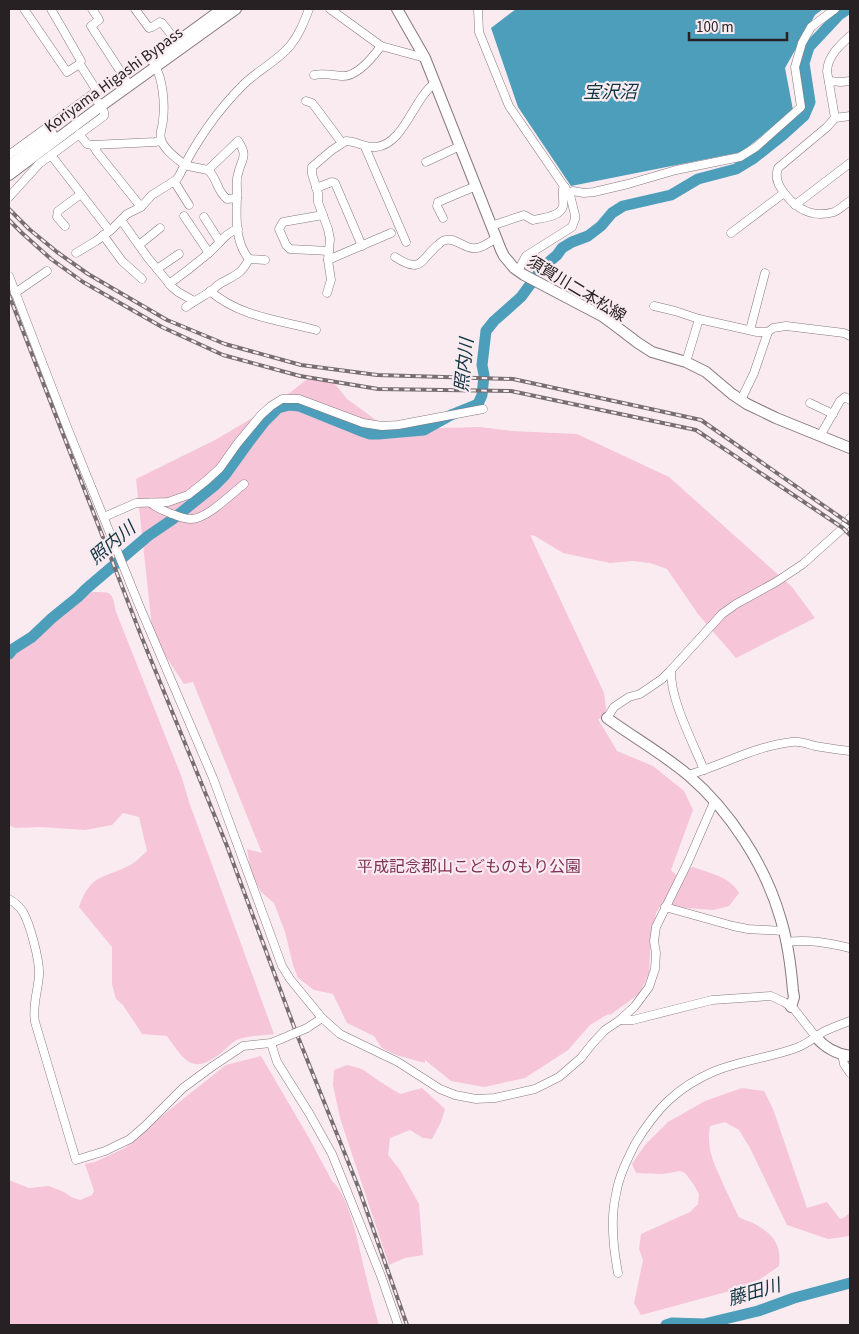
<svg xmlns="http://www.w3.org/2000/svg" width="859" height="1334" font-family="'Source Sans 3','Noto Sans JP',sans-serif">
	<style>
		.green { fill: #f6c5d8 }
		.water { fill: #4c9ebb }
		.lines { fill: none; stroke-linecap: round; stroke-linejoin: round }
		.river { stroke: #4c9ebb; stroke-width: 11 }
		.street-casing { stroke: #86797e; stroke-width: 9 }
		.secondary-casing { stroke: #86797e; stroke-width: 12 }
		.street { stroke: #fff; stroke-width: 8 }
		.secondary { stroke: #fff; stroke-width: 10 }
		.rail-casing { stroke: #776e71; stroke-width: 4 }
		.rail { stroke: #f9ebf0; stroke-width: 2; stroke-dasharray: 5.5; stroke-linecap: butt }
		.street-bridge-casing { stroke: #86797e; stroke-width: 9; stroke-linecap: butt }
		.street-bridge { stroke: #fff; stroke-width: 8 }
		.labels { text-anchor: middle; stroke-width: 4.5; stroke-linejoin: round; paint-order: stroke }
		.street-label { font-size: 16px; fill: #272123; stroke: #f9ebf0 }
		.park-label { font-size: 16px; fill: #813057; stroke: #f9ebf0 }
		.water-label { font-size: 18px; font-style: italic; fill: #0e3542; stroke: #f9ebf0 }
	</style>
	<rect width="100%" height="100%" fill="#f9ebf0"/>
	<!-- green -->
	<g class="green">
		<path d="M310 377 331 379 347 399 380 423 403 431 441 428 480 427 511 431 577 434 669 477 792 587 815 618 736 658 698 614 667 569 650 563 633 561 610 563 563 553 535 536 530 535 604 693 607 718 598 719 617 751 653 766 684 791 693 810 671 870 676 875 693 867C709 873 731 877 739 893L729 906 713 910 660 906 656 913 650 951 649 973 645 982 639 994 610 1015 608 1014 590 1025 568 1050 525 1078 484 1087 451 1081 425 1060V1063L396 1055 382 1048 374 1036 347 1023 333 994 314 990 298 978 293 965 285 932 274 903 261 892 251 873 247 849 262 853 193 682 184 684 153 637 136 479 215 440 273 406Z"/>
		<path d="M92 592C113 592 112 592 116 612L182 778 189 802 274 1034C263 1035 250 1036 239 1039 233 1041 226 1049 221 1053 192 1076 184 1060 167 1036L142 1034 123 1005 116 999 112 984V947L79 907C91 872 105 879 132 864 137 861 142 855 147 851L139 817 123 813 112 825 85 830 40 827 15 828 9 825V659L26 644 65 607Z"/>
		<path d="M261 1056 309 1138 332 1181C350 1196 360 1252 366 1276 370 1292 374 1309 379 1325H9V1179L11 1181 29 1188 49 1186 64 1192 71 1197 80 1200 92 1195 94 1191 85 1164 95 1162 125 1148 163 1115 226 1065Z"/>
		<path d="M347 1065 362 1069 379 1081 400 1094 422 1088 445 1109 441 1122 432 1139 423 1138 410 1130 390 1138 388 1155 400 1170 419 1204 423 1255 405 1258 389 1265 340 1118 333 1085 334 1070Z"/>
		<path d="M742 1088 764 1091 773 1109 807 1208 827 1202 840 1219 845 1217 850 1212V1236L828 1239 787 1225 750 1148 739 1130 725 1122 710 1126C708 1136 709 1147 712 1157 713 1163 737 1214 739 1217 743 1220 749 1221 753 1223 772 1233 782 1244 779 1266L752 1285 641 1315 634 1303 637 1289 643 1260 639 1249 641 1234 690 1212 698 1204 699 1194 694 1185 685 1173 680 1171 663 1174 636 1173 632 1164 645 1145 668 1122 705 1101Z"/>
	</g>
	<!-- water -->
	<path class="water" d="M516 9H823L815 15 785 68 793 110 742 152 571 186 518 107 491 28Z"/>
	<g class="lines">
		<!-- river -->
		<g class="river">
			<path d="M9 654 13 649 32 637 52 618 78 597 86 589 148 536 173 519 214 486 225 475 248 443 265 421 278 408 289 405 299 406 361 431 370 434H378L424 430 451 415 478 404 482 395 484 375 482 365 486 331 494 321 521 297 543 267 557 255 562 248 572 242 588 236 601 226 612 213 623 206 671 195 698 179 736 169 754 158 783 135 804 116 810 102 804 63 809 47 839 15 848 9"/>
			<path d="M666 1325 672 1323 704 1324 758 1311 794 1298 850 1283"/>
		</g>
		<!-- street casing -->
		<g class="street-casing">
			<g id="street">
				<path d="M51 9 81 61 79 65"/>
				<path d="M92 9 98 18 99 20 91 26 126 80"/>
				<path d="M135 9 149 28 152 27 160 22 162 23 177 42"/>
				<path d="M330 9 381 46 425 58"/>
				<path d="M478 9 479 32 509 106 570 195 575 215V219L572 227 526 256 520 267 517 270"/>
				<path d="M850 36C839 46 828 56 827 71L835 118 827 127 778 168C775 176 777 183 782 190 794 207 811 219 834 212 839 210 845 204 850 201"/>
				<path d="M155 66C163 79 165 105 163 120 163 126 159 133 161 139 163 149 177 159 185 165L188 166 208 170C218 179 216 190 227 199L237 198"/>
				<path d="M314 75C324 73 332 75 342 76 357 77 373 57 381 46"/>
				<path d="M829 81 841 82 850 81"/>
				<path d="M306 101 312 103 316 108 342 143"/>
				<path d="M835 118 850 116"/>
				<path d="M79 134 87 144 93 145 155 142 161 141"/>
				<path d="M93 145 97 152 141 207"/>
				<path d="M365 147 406 242"/>
				<path d="M9 155 97 91 81 66 78 65 67 72 24 9"/>
				<path d="M51 155 109 230"/>
				<path d="M426 162 460 146"/>
				<path d="M208 170 238 141C249 157 241 159 238 174 236 179 237 184 237 190 237 212 233 240 249 259L265 260"/>
				<path d="M174 181 189 205"/>
				<path d="M316 188 332 182 335 183 362 246"/>
				<path d="M568 193 573 191 584 193 594 192 628 184 676 170 740 157 756 147 801 107 795 67 802 43 811 27 835 9"/>
				<path d="M9 197 39 164 104 116V112L93 94"/>
				<path d="M795 205 850 163"/>
				<path d="M323 215 283 222 279 229 286 245 290 249 329 251"/>
				<path d="M184 216 209 253"/>
				<path d="M204 217 220 242"/>
				<path d="M443 218 437 206 438 202 476 186"/>
				<path d="M121 220 148 258 172 287 178 292 194 301"/>
				<path d="M65 226 57 217 58 211 81 194"/>
				<path d="M491 226 524 215 533 220C541 218 561 217 563 206 564 201 562 195 563 189L565 187"/>
				<path d="M731 233 784 193"/>
				<path d="M103 235 122 261 142 279"/>
				<path d="M139 245 160 228"/>
				<path d="M76 253 96 241 111 230 127 214 141 207 152 195 176 180 179 176C195 143 217 111 243 85 257 71 276 62 290 46 299 35 304 22 309 9"/>
				<path d="M395 257C423 275 420 259 439 244 441 242 444 240 446 240 456 237 465 250 476 248 483 248 490 241 497 238"/>
				<path d="M328 260 391 233"/>
				<path d="M157 269 179 254"/>
				<path d="M9 276 67 427 139 605 213 778 282 966 290 979 322 1018 340 1034 398 1062 440 1089 455 1095 476 1099 495 1098 535 1089 559 1077 581 1058 592 1044 605 1030 620 1020 635 1006 649 987 655 969 656 953 654 941 656 927 688 862 714 802"/>
				<path d="M169 284C183 274 197 263 210 252 219 244 226 232 238 229"/>
				<path d="M210 291C240 317 279 320 316 330"/>
				<path d="M15 293 47 271"/>
				<path d="M327 293 331 280 328 260 330 239 328 229 318 202V193L312 174V167L332 150 346 141C356 141 365 148 376 147 404 144 413 99 435 83"/>
				<path d="M654 306 675 311 699 319 757 332H768L773 328 786 326 844 333 850 336"/>
				<path d="M186 307C194 301 202 297 210 292 214 289 218 284 223 282 236 275 242 273 249 259"/>
				<path d="M750 330 765 273"/>
				<path d="M686 362 699 319"/>
				<path d="M741 400 754 373 768 332"/>
				<path d="M810 403 833 414"/>
				<path d="M820 436 840 401 845 397 850 400"/>
				<path d="M151 503C156 508 165 511 172 514 178 516 184 519 191 519 207 519 231 494 244 484"/>
				<path d="M104 517 136 503 168 502 188 495 207 480 220 468 237 444 261 415 271 406 282 399H299L363 423 382 426 398 425 483 409"/>
				<path d="M671 670C670 700 693 742 704 770"/>
				<path d="M607 718 614 707 629 697 640 694 662 679 671 670 722 614 736 604 776 582 803 564 843 528 850 518"/>
				<path d="M688 775C723 765 755 746 792 742 800 741 808 744 815 746 827 748 839 750 850 751"/>
				<path d="M9 899C14 902 19 906 23 912 30 924 40 961 39 975 38 991 32 1006 35 1022L76 1160 105 1151 130 1139 145 1126 183 1088 213 1066 243 1046 271 1043 281 1039"/>
				<path d="M665 907 733 926 748 929 784 931"/>
				<path d="M787 942C809 939 829 943 850 948"/>
				<path d="M620 1020H633L712 1000 771 996 784 1002 794 1009 816 1037"/>
				<path d="M307 1028 322 1018"/>
				<path d="M271 1043 277 1062 309 1113 332 1154 381 1276 398 1325"/>
				<path d="M842 1054 844 1064 850 1073"/>
				<path d="M618 1273C613 1247 610 1220 616 1194 619 1176 627 1160 635 1144 656 1109 677 1087 715 1071 742 1060 769 1058 796 1048 808 1044 815 1036 825 1031 833 1027 842 1024 850 1021"/>
			</g>
		</g>
		<!-- secondary casing -->
		<g class="secondary-casing">
			<g id="secondary">
				<path d="M397 9 425 58 501 250 504 256 514 268 524 275 602 316 613 324 638 343 652 352 686 362 706 372 732 394 747 404 776 418 850 448"/>
				<path d="M152 60 222 9"/>
				<path d="M9 166 52 134"/>
				<path d="M9 175 101 106 236 9"/>
				<path d="M607 718C633 737 663 754 688 775 730 811 766 866 781 920 788 943 791 967 793 991L794 997 791 1007"/>
				<path d="M816 1037C824 1047 837 1054 850 1056"/>
			</g>
		</g>
		<!-- street -->
		<use href="#street" class="street"/>
		<!-- secondary -->
		<use href="#secondary" class="secondary"/>
		<!-- rail casing -->
		<g class="rail-casing">
			<g id="rail">
				<path d="M9 209 29 229 57 252 88 274 167 320 225 344 301 365 377 375 513 379 701 420 850 524"/>
				<path d="M9 220 22 233 51 259 83 282 162 327 223 355 300 376 378 389 511 391 696 430 843 528 850 535"/>
				<path d="M9 295 142 638 227 846 296 1032 359 1189 407 1325"/>
			</g>
		</g>
		<!-- rail -->
		<use href="#rail" class="rail"/>
		<!-- street-bridge casing -->
		<g class="street-bridge-casing">
			<path id="street-bridge" d="M281 1039 307 1028"/>
		</g>
		<!-- street-bridge -->
		<use href="#street-bridge" class="street-bridge"/>
	</g>
	<g class="labels">
		<!-- street labels -->
		<g class="street-label">
			<text transform="translate(113 79) rotate(-36)" y="6">Koriyama Higashi Bypass</text>
			<text transform="translate(577 288) rotate(31)" y="6">須賀川二本松線</text>
		</g>
		<!-- park labels -->
		<g class="park-label">
			<text x="469" y="872">平成記念郡山こどものもり公園</text>
		</g>
		<!-- water labels -->
		<g class="water-label">
			<text x="610" y="98">宝沢沼</text>
			<text transform="translate(464 365) rotate(-84)" y="6">照内川</text>
			<text transform="translate(112 543) rotate(-40)" y="6">照内川</text>
			<text transform="translate(754 1292) rotate(-16)" y="6">藤田川</text>
		</g>
	</g>
	<!-- border -->
	<rect width="859" height="1334" fill="none" stroke="#272123" stroke-width="20"/>
	<!-- scale -->
	<path d="M689 32v8h98v-8" fill="none" stroke="#272123" stroke-width="2.5"/>
	<text x="696" y="32" font-size="15" fill="#272123" stroke="#f9ebf0" stroke-width="4" paint-order="stroke">100 m</text>
</svg>
